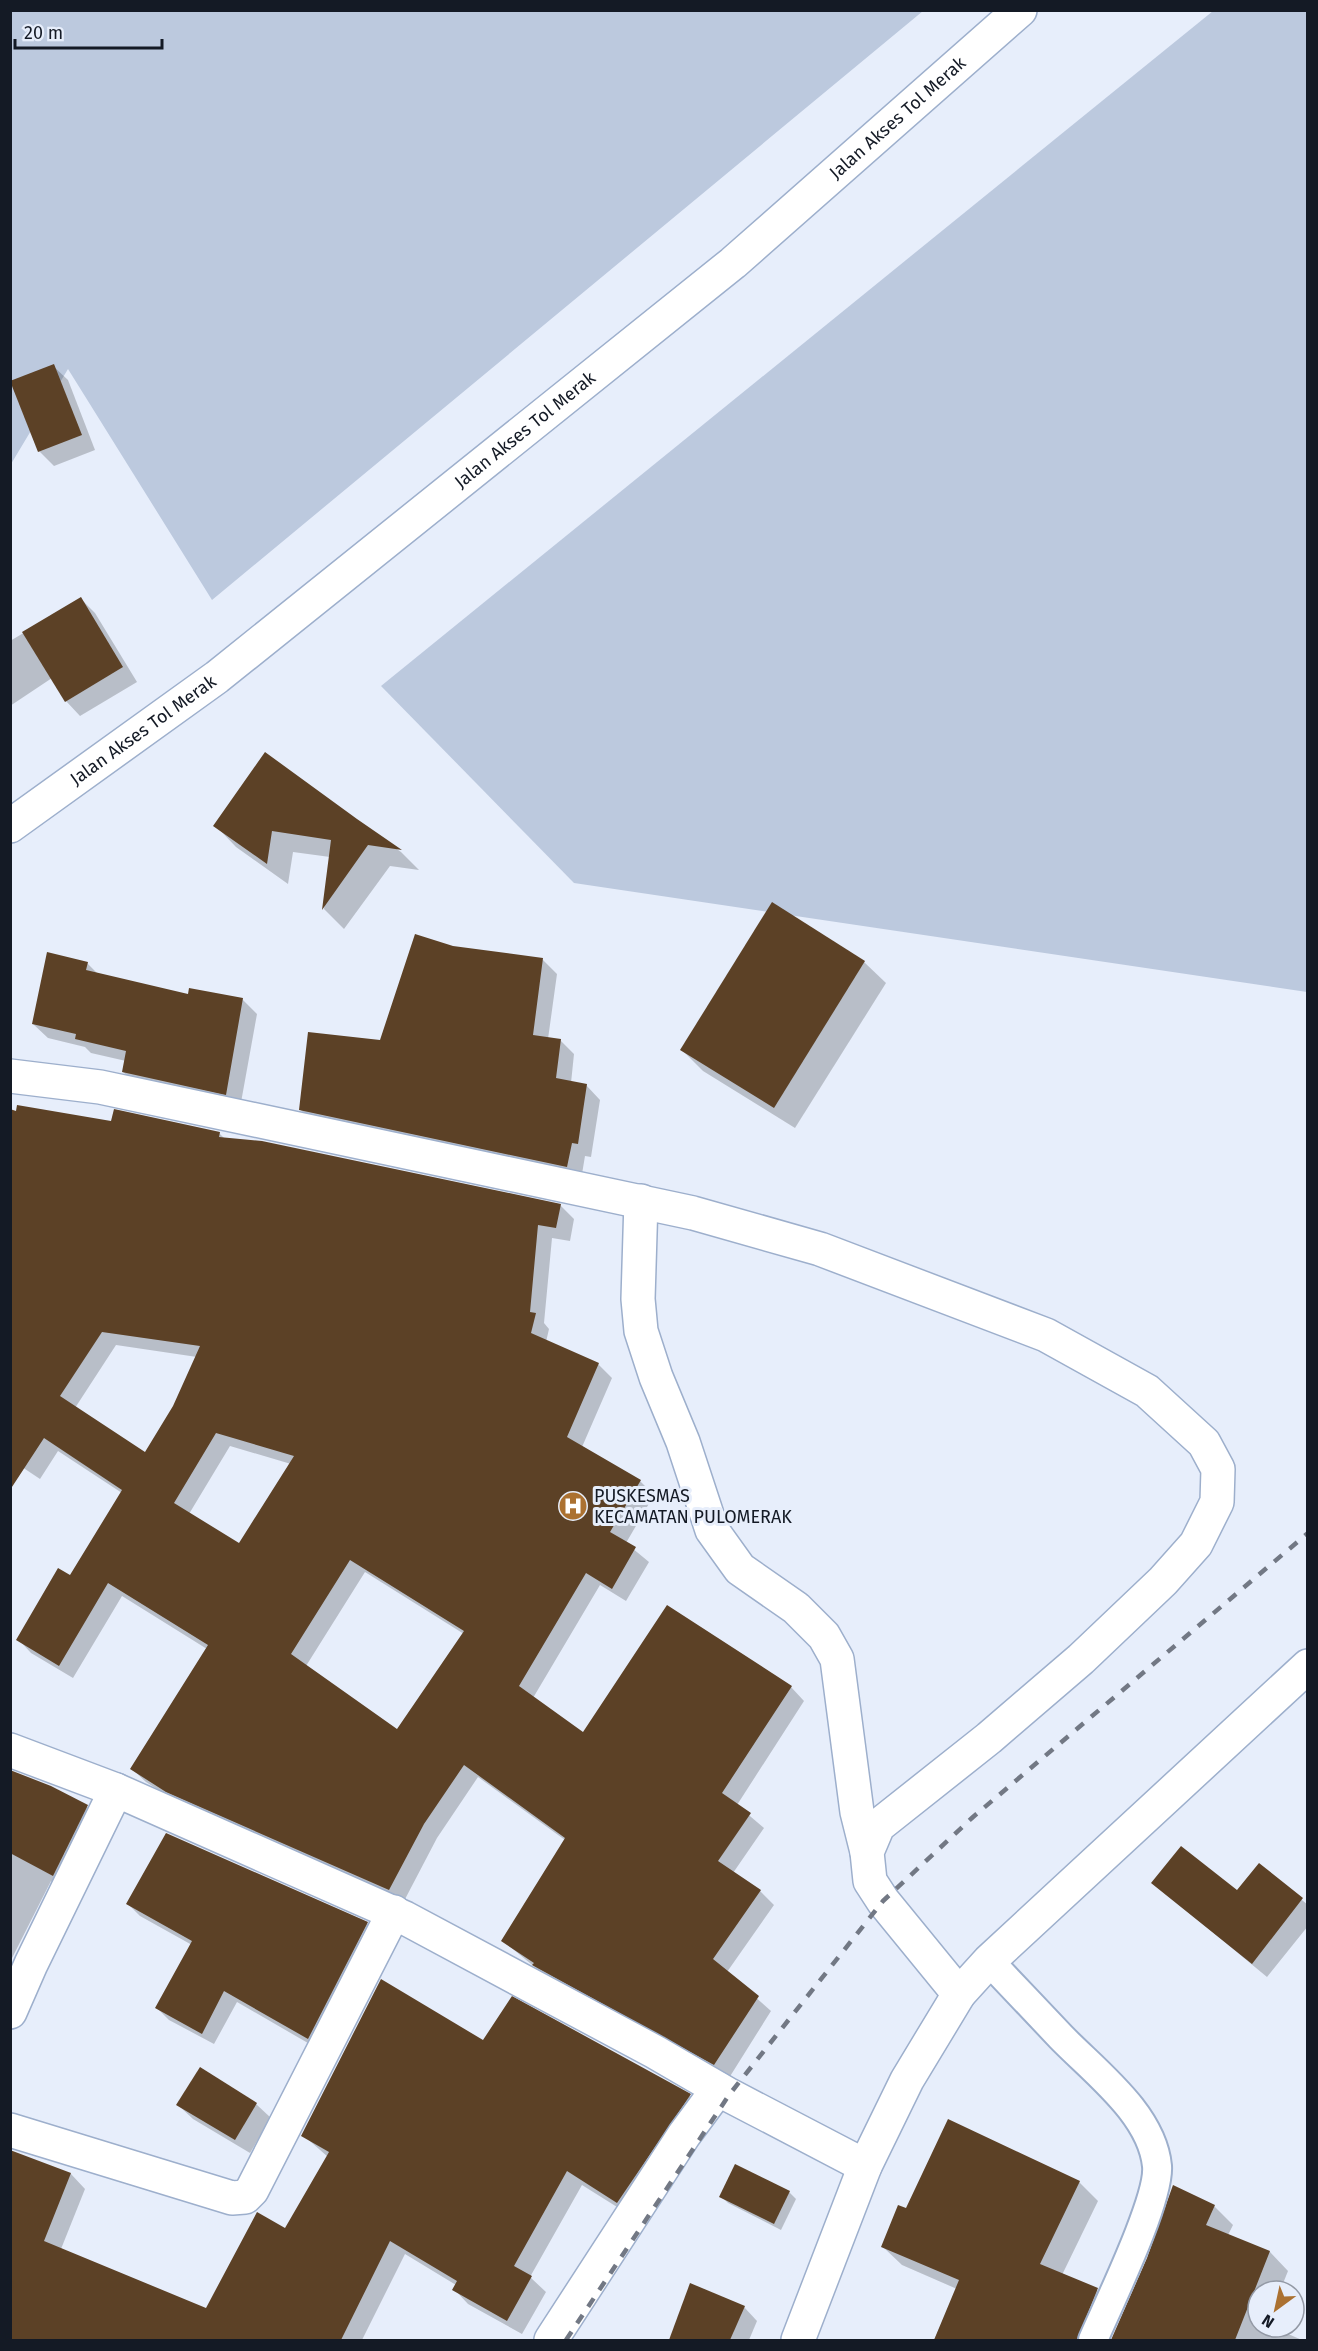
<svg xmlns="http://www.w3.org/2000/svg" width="1318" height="2351" font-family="'Fira Sans',sans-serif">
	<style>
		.green { fill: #bcc9de }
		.shadow { fill: #0003; fill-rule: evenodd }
		.building { fill: #5c4126; fill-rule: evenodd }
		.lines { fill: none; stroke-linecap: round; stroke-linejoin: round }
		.lane-casing { stroke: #9dafcc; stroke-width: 32 }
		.street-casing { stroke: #9dafcc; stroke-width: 36 }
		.highway-casing { stroke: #9dafcc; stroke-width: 36 }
		.lane { stroke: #fff; stroke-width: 28 }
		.street { stroke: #fff; stroke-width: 33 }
		.highway { stroke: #fff; stroke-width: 33 }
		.rail { stroke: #727884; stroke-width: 4.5; stroke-dasharray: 10 10; stroke-linecap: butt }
		.labels { text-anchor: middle; stroke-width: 6; stroke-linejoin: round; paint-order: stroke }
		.street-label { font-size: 18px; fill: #141a25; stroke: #e7eefb }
		.poi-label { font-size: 18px; fill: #141a25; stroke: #e7eefb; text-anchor: start }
	</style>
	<rect width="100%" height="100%" fill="#e7eefb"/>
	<!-- green -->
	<g class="green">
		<path d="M11 11H923L212 600 68 369 11 464Z"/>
		<path d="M1213 11H1307V992L574 883 381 686Z"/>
	</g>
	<!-- shadow -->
	<g class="shadow">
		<path d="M53 366 68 380 95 450 54 466 39 451Z"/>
		<path d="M81 599 95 613 137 682 80 716 66 701 52 678 10 706V641Z"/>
		<path d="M266 755 401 852 419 870 390 866 344 929 324 909 330 857 293 852 288 884 236 847 215 825Z"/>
		<path d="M773 904 864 962 886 983 795 1128 703 1071 682 1050Z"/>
		<path d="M453 948 543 960 557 974 548 1039 560 1040 574 1054 571 1083 586 1085 600 1100 591 1157 585 1156 581 1180 314 1124 300 1109 382 1042Z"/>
		<path d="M87 963 99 975 190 996 242 999 257 1014 240 1108 138 1086 123 1072 126 1061 91 1053 85 1047 48 1038 33 1024Z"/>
		<path d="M112 1122 219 1133 225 1139 560 1205 574 1219 570 1241 552 1238 544 1323 549 1329 546 1342 598 1364 612 1378 582 1447 640 1481 654 1495 626 1543 649 1562 626 1601 600 1585 533 1698 584 1734 791 1687 804 1701 737 1805 764 1828 733 1873 760 1891 774 1905 727 1972 771 2011 729 2078 548 1978 503 1941 565 1840 478 1777 437 1838 403 1903 182 1805 146 1782 132 1769 207 1649 122 1596 73 1678 31 1653 18 1639 71 1577 122 1493 58 1451 40 1479 10 1459ZM116 1345 197 1357 175 1406 145 1455 75 1408ZM230 1446 291 1464 240 1545 189 1514ZM365 1572 464 1634 397 1731 306 1666Z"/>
		<path d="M10 1772 87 1807 102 1821 68 1890 51 1881 10 1962Z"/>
		<path d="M1259 1865 1308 1905V1926L1267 1977 1153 1883 1237 1892Z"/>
		<path d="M128 1904 367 1923 379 1935 320 2050 237 2002 214 2044 169 2020 157 2008 192 1945 140 1916Z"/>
		<path d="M484 2042 690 2096 704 2110 633 2217 582 2185 530 2277 546 2292 522 2334 468 2304 454 2289 456 2285 405 2254 362 2340H10V2152L71 2174 85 2189 61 2249 207 2310 286 2230 328 2157 303 2135Z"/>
		<path d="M256 2104 271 2118 250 2153 193 2119 178 2105Z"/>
		<path d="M736 2166 789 2192 796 2199 781 2230 728 2203 721 2196Z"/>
		<path d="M1079 2182 1098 2201 1062 2275 1097 2290 1116 2308 1101 2340H934L957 2289 902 2265 883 2247 906 2210Z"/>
		<path d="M1214 2206 1233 2225 1228 2235 1270 2252 1288 2271 1280 2291H1258V2327H1272L1302 2340H1112L1148 2259Z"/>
		<path d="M691 2285 744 2307 757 2321 749 2340H671Z"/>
	</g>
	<!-- building -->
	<g class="building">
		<path d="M54 364 82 435 38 452 10 381Z"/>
		<path d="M81 597 123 667 65 702 22 632Z"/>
		<path d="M265 752 357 819 402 850 368 845 322 910 331 840 272 831 267 864 213 826Z"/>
		<path d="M772 902 865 961 774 1108 680 1050Z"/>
		<path d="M415 934 453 946 543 958 533 1035 561 1039 556 1078 587 1084 578 1144 572 1143 567 1167 299 1110 308 1032 380 1040Z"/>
		<path d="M47 952 88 962 86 970 188 994 189 988 243 998 226 1095 122 1072 126 1051 75 1039 76 1034 32 1024Z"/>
		<path d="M17 1105 111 1121 114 1109 220 1132 219 1137 262 1141 561 1204 556 1228 538 1225 530 1312 536 1313 531 1333 599 1363 567 1437 641 1480 610 1532 636 1547 612 1589 586 1573 519 1686 583 1732 667 1605 792 1686 722 1793 751 1813 718 1861 761 1890 713 1959 759 1996 714 2065 532 1965 534 1963 501 1941 565 1838 464 1765 424 1824 389 1890 166 1792 130 1769 208 1645 108 1583 59 1666 16 1640 58 1568 70 1575 122 1490 44 1438 10 1490V1109L16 1111ZM102 1332 200 1346 173 1406 145 1452 60 1396ZM216 1433 294 1456 239 1543 174 1503ZM350 1560 464 1631 397 1729 291 1654Z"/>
		<path d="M10 1770 51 1786 88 1805 53 1876 10 1853Z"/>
		<path d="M166 1833 368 1922 308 2039 224 1991 202 2034 155 2008 192 1941 126 1904Z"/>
		<path d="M1181 1846 1237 1890 1259 1863 1303 1898 1252 1964 1151 1883Z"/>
		<path d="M381 1979 483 2040 512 1996 691 2094 617 2203 567 2171 514 2266 532 2276 507 2321 452 2290 457 2281 390 2241 341 2340H10V2150L71 2173 44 2241 206 2308 257 2212 285 2228 329 2152 301 2136Z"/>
		<path d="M200 2067 257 2103 235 2140 176 2105Z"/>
		<path d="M948 2119 1080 2181 1040 2264 1098 2288 1077 2340H934L959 2280 881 2247 898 2205 906 2208Z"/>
		<path d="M735 2164 790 2191 774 2224 719 2197Z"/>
		<path d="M1173 2185 1215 2205 1206 2225 1270 2251 1235 2340H1111L1147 2258Z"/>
		<path d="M690 2283 745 2306 730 2340H669Z"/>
	</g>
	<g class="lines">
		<!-- lane casing -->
		<g class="lane-casing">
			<path id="lane" d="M989 1961C1013 1986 1037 2012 1061 2037 1095 2072 1152 2114 1157 2166 1160 2199 1108 2305 1093 2340"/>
		</g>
		<!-- street casing -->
		<g class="street-casing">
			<g id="street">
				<path d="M10 1076 100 1087 693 1213 820 1249 1046 1335 1147 1391 1204 1443 1218 1469 1217 1502 1196 1544 1163 1581 1081 1659 989 1738 878 1826 867 1852 870 1881 883 1901 959 1994"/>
				<path d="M641 1201 638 1299 641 1331 656 1377 683 1442 712 1530 740 1569 796 1608 824 1636 837 1659 857 1812 867 1852"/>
				<path d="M10 1750 116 1790 405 1918 655 2052 729 2095 865 2166"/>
				<path d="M10 2012 31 1964 116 1790"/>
				<path d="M10 2130 232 2198 245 2197 252 2190 394 1912"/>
				<path d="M551 2340 684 2135 718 2089"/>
			</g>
		</g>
		<!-- highway casing -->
		<g class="highway-casing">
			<g id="highway">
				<path id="s1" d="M10 826 217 677 733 263 1020 10"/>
				<path d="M798 2340 865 2166 907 2080 959 1994 989 1961 1308 1666"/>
			</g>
		</g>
		<!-- lane -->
		<use href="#lane" class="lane"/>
		<!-- street -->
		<use href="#street" class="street"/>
		<!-- highway -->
		<use href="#highway" class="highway"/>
		<!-- rail -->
		<path class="rail" d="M566 2340 729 2095 883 1901 973 1817 1308 1533"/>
	</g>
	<!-- icons -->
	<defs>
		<g id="hospital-disc" transform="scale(1.5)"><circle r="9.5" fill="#ab7131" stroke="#e7eefb"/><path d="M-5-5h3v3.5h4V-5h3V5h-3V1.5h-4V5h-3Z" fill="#fff"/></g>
	</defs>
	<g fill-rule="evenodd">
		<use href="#hospital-disc" x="573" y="1506"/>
	</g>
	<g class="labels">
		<!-- street labels -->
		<g class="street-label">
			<text dy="6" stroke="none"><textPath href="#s1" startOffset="1136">Jalan Akses Tol Merak</textPath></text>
			<text dy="6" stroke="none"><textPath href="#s1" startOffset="650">Jalan Akses Tol Merak</textPath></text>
			<text dy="6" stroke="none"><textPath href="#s1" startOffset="164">Jalan Akses Tol Merak</textPath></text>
		</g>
		<!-- poi labels -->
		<g class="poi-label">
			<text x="594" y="1502">PUSKESMAS<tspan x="594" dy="21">KECAMATAN PULOMERAK</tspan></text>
		</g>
	</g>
	<!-- border -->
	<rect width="1318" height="2351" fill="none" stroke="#141a25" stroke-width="24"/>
	<!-- north arrow -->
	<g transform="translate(1276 2309) rotate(213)"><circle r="28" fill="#e7eefb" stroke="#9399a5" stroke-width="1.5"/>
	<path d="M0-4.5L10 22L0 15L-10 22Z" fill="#ab7131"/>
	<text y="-9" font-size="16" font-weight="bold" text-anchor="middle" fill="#141a25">N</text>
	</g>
	<!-- scale -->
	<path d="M15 39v9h147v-9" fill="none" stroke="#141a25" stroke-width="3"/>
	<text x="24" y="39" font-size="18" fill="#141a25" stroke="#e7eefb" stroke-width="4.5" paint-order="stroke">20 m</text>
</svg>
